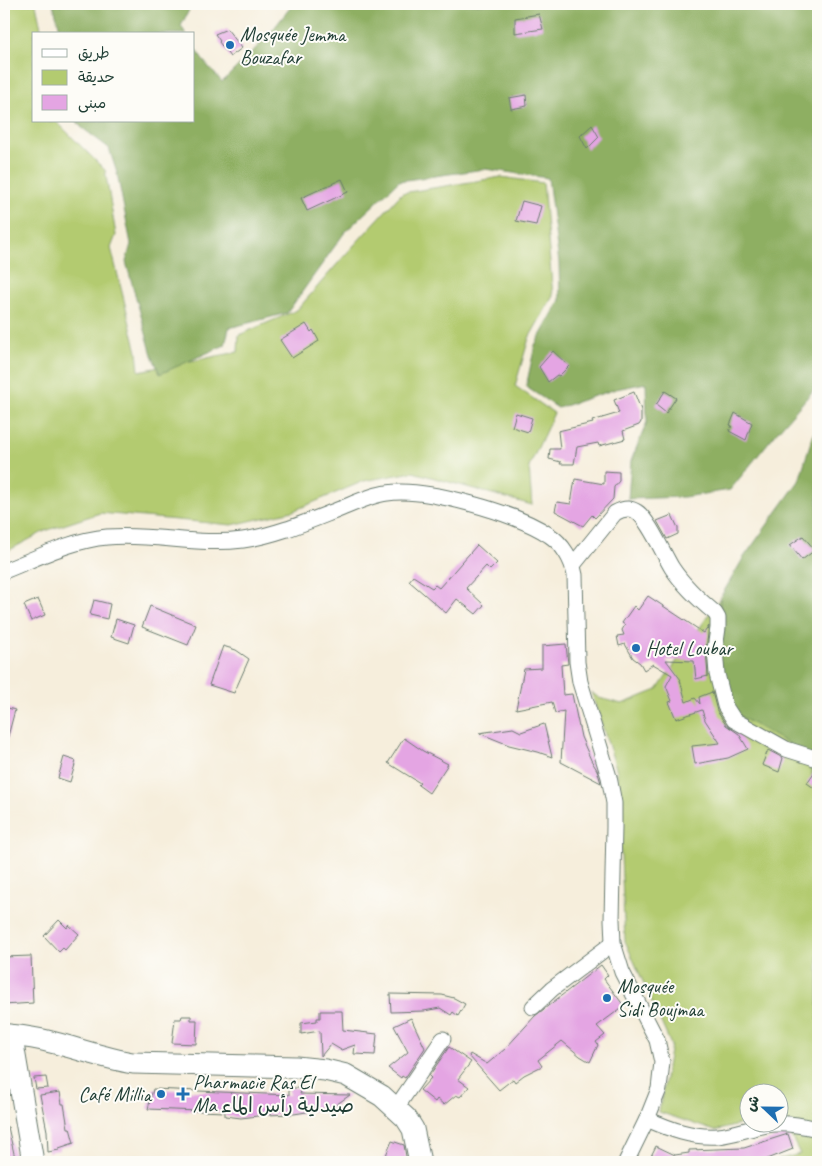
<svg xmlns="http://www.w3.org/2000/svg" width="822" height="1166" font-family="Caveat,'Playpen Sans Arabic',sans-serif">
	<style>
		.green { fill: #b3cb70; stroke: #698452 }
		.forest { fill: #8eaf62; stroke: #56764b }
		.building { fill: #e4a5e3 }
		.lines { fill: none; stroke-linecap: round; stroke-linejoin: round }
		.street-casing { stroke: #6a7b6f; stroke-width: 17 }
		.secondary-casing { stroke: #6a7b6f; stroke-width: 23 }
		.street { stroke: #fff; stroke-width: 15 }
		.secondary { stroke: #fff; stroke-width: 21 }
		.poi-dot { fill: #1f6fb2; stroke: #fdfcf7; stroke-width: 2 }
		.labels { text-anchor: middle; stroke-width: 4; stroke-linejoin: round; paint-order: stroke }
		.poi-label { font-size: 20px; fill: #1f3d34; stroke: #fdfcf7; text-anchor: start }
	</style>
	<rect width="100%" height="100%" fill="#fdfcf7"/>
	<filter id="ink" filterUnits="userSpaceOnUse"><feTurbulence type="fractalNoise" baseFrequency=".02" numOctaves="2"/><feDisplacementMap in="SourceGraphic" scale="10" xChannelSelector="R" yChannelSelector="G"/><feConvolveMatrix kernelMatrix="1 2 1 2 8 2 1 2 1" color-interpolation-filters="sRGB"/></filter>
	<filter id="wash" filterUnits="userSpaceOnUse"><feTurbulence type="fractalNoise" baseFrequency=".0096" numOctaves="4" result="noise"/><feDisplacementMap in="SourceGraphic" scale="20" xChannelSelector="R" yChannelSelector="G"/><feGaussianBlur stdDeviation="1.12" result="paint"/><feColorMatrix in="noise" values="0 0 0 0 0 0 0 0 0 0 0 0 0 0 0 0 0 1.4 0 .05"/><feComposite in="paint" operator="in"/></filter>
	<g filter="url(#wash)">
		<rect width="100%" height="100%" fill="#f6eedc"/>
		<!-- green -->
		<g class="green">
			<path d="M4 4H36L41 28 40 34H34V121H56L105 170 116 235 111 248 137 352 139 371 238 352 239 335 297 310 346 254 402 193 501 177 543 183 553 296 529 338 515 386 554 413 529 467 532 505 413 472 364 481 293 511 232 525 100 513 45 531 4 553Z"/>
			<path d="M720 598 719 663 805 753 818 795V1162H768L800 1154 780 1114V1094H750L749 1122 715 1131 659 1112 671 1045 625 941 617 771 591 692 599 698 622 704 657 690Z"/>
		</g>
		<!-- forest -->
		<g class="forest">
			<path d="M53 4H58L61 6 64 4H192L181 26 186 34H57L59 25Z"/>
			<path d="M293 4H818V385L777 432 730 490 684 497 628 499 631 461 647 422 646 383 616 389 558 408 526 387 535 345 560 300 559 263 548 178 485 169 399 181 345 232 287 313 229 328 225 345 160 374 152 355 126 262 131 244 117 173 109 148 81 127 77 121H194V46L202 59 222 82 267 37Z"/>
			<path d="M818 428V795L805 753 732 712 719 663 720 598 744 557 799 481 813 434Z"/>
		</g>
		<g id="blocks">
			<!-- building -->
			<g class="building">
				<path d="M539 14 543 29 515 33V18Z"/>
				<path d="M227 29 242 48 230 57 219 42 220 41 215 34Z"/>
				<path d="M526 95 527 106 511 109 509 98Z"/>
				<path d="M592 125 599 137 587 149 580 136Z"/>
				<path d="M342 179 348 192 307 211 301 198Z"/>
				<path d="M522 201 541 206 536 225 516 221Z"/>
				<path d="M306 324 311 332 313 330 319 341 292 358 280 340Z"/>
				<path d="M553 351 569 366 559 376 557 375 548 382 539 367Z"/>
				<path d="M665 391 676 398 666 413 656 405Z"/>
				<path d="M634 392 641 410V422L639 425 623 431 625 439 599 446 598 443 577 447 574 464H560L561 462 549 459 550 449H560L558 431 593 423 592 421 619 413 614 400Z"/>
				<path d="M516 413 532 418 528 432 512 427Z"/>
				<path d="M735 413 752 423 746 440 729 431 732 426 730 425Z"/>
				<path d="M604 471 619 472V481L614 487 613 499 595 518 592 515 583 526 555 511 557 502 571 504 575 479 604 484Z"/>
				<path d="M672 515 678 528V534L667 539 657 521Z"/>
				<path d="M803 536 815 550 802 560 790 545Z"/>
				<path d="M477 545 497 563 490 570 486 566 466 588 484 605 476 614 457 599 446 613 409 581 413 576 432 588 435 585 439 588Z"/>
				<path d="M648 596 704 633 709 626 706 650 708 676 696 679 694 661 666 660 681 680H680L686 702 695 698 700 704 699 697 712 692 717 711 726 725 739 734 748 749 728 758 695 764 692 746 720 743 705 720 702 710 676 719 669 702 672 701 666 686 672 675 653 664 644 670 640 663 633 658 625 644 619 646 617 636 624 635 622 630 625 625 622 623 634 606 638 610Z"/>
				<path d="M38 599 45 615 31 621 24 605Z"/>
				<path d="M94 600 110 604 107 619 90 615Z"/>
				<path d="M150 606 196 625 188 645 142 627Z"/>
				<path d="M116 619 134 625 129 643 111 637Z"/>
				<path d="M566 644 568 664 561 665 563 695 572 694 581 737 591 760 597 770 601 783 561 762 564 711 555 713 552 702 516 709 524 669 542 668V646Z"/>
				<path d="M223 646 236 650 249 659 234 693 209 685Z"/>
				<path d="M4 707 15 710 7 740H4Z"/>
				<path d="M544 724 552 757 538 752 509 745 479 733 513 728 521 732Z"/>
				<path d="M404 738 423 751 448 764 429 793 418 785 420 783 388 763Z"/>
				<path d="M768 750 783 758 779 772 762 765Z"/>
				<path d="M64 757 76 761 70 782 58 778Z"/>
				<path d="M817 768H818V791L807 783Z"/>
				<path d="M59 920 67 928 69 925 79 934 65 950 63 948 59 952 44 936Z"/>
				<path d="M31 956 33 1003 4 1005V957Z"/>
				<path d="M601 965 608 975 604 979 624 1006 597 1026 605 1035 596 1042 598 1045 590 1062 580 1056 562 1041 538 1060 542 1066 524 1075 515 1082 513 1079 499 1090 469 1056 470 1054 487 1064 505 1049 535 1016Z"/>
				<path d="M390 994 442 995 454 998 465 1004 458 1016 453 1012 451 1015 440 1008 424 1011 391 1012Z"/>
				<path d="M320 1011H342L343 1030 377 1034 375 1055 354 1054 355 1045 341 1050 331 1044 321 1056 320 1031 301 1034V1023L317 1021V1018H320Z"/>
				<path d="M182 1016H191V1020H197L196 1044 172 1043 175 1019H181Z"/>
				<path d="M411 1018 425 1048 405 1078 402 1076 401 1078 388 1068 408 1052 394 1026Z"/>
				<path d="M449 1047 471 1062 458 1079 469 1087 460 1097 456 1095 444 1105 437 1099 435 1102 420 1090 431 1078 429 1076Z"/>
				<path d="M46 1077 48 1088 36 1089 34 1078Z"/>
				<path d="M289 1088H302L300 1094 350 1095 330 1109H319V1110L294 1114 266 1115 241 1118 225 1116V1112L148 1109 153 1089 289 1095Z"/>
				<path d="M60 1092 62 1104H64L68 1128H70L74 1143 59 1148V1150L48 1152 47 1131 40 1095Z"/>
				<path d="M4 1127H8L15 1158 4 1160Z"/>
				<path d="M788 1134 793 1149 760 1162H648L656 1146 675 1155 689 1153V1150L744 1148Z"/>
				<path d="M392 1141 404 1145 407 1162H383Z"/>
			</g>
		</g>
	</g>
	<g filter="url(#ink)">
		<use href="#blocks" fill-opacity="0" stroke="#6a7b6f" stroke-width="1"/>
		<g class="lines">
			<!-- street casing -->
			<g class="street-casing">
				<g id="street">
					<path d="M573 565 615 513C622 509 630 507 637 512 648 519 664 555 672 568 684 586 698 599 715 613L718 618V628L715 649 717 674 725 706 734 720 786 749 818 759"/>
					<path d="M4 571C37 558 72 540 107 537 153 533 198 546 243 540 277 535 309 521 340 509 355 503 371 495 387 493 425 487 517 513 549 535 563 544 572 560 575 575L577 662 580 682 609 777 614 803V827L612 920 613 943 622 972 657 1040 662 1062 659 1089 647 1119 626 1162"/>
					<path d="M533 1007 552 989 613 943"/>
					<path d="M396 1108 443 1039"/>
					<path d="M647 1119C669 1129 693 1138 718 1136 738 1134 756 1125 776 1124 790 1123 804 1126 818 1129"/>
				</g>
			</g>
			<!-- secondary casing -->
			<g class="secondary-casing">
				<g id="secondary">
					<path d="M4 1035C48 1036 90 1056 133 1063L296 1067 325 1070 346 1075 382 1096 406 1118 413 1129 420 1162"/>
					<path d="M9 1035 14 1050 33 1162"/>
				</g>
			</g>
			<!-- street -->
			<use href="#street" class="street"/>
			<!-- secondary -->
			<use href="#secondary" class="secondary"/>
		</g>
	</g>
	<!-- markers -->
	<g class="poi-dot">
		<circle cx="230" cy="45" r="5"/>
		<circle cx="636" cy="648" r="5"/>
		<circle cx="607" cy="998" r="5"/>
		<circle cx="161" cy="1094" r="5"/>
		<path d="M180.5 1086.5h5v5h5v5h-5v5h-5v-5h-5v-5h5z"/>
	</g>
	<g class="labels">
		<!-- poi labels -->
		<g class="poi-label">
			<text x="240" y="41">Mosquée Jemma<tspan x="240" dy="23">Bouzafar</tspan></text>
			<text x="646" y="655">Hotel Loubar</text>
			<text x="617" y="993">Mosquée<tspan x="617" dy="23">Sidi Boujmaa</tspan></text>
			<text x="193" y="1089">Pharmacie Ras El<tspan x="193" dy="23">Ma صيدلية رأس الماء</tspan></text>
			<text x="151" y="1101" text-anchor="end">Café Millia</text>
		</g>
	</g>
	<!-- margin -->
	<rect width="822" height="1166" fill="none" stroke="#fdfcf7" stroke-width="20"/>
	<!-- legend -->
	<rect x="32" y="32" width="162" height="90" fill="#fdfcf7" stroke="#a4b0a9"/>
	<rect x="42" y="49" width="25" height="8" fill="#ffffff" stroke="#a4b0a9"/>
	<text x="78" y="58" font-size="15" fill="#1f3d34">طريق</text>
	<rect x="42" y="70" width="25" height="15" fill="#b3cb70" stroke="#a4b0a9"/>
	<text x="78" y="82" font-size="15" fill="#1f3d34">حديقة</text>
	<rect x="42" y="95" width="25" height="15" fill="#e4a5e3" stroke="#a4b0a9"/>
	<text x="78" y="108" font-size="15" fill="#1f3d34">مبنى</text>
	<!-- north arrow -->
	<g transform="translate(764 1108) rotate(292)"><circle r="24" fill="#fdfcf7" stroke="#a4b0a9"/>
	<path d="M0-4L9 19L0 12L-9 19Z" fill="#1f6fb2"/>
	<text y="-8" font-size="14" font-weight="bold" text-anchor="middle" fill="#1f3d34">ش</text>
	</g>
</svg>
